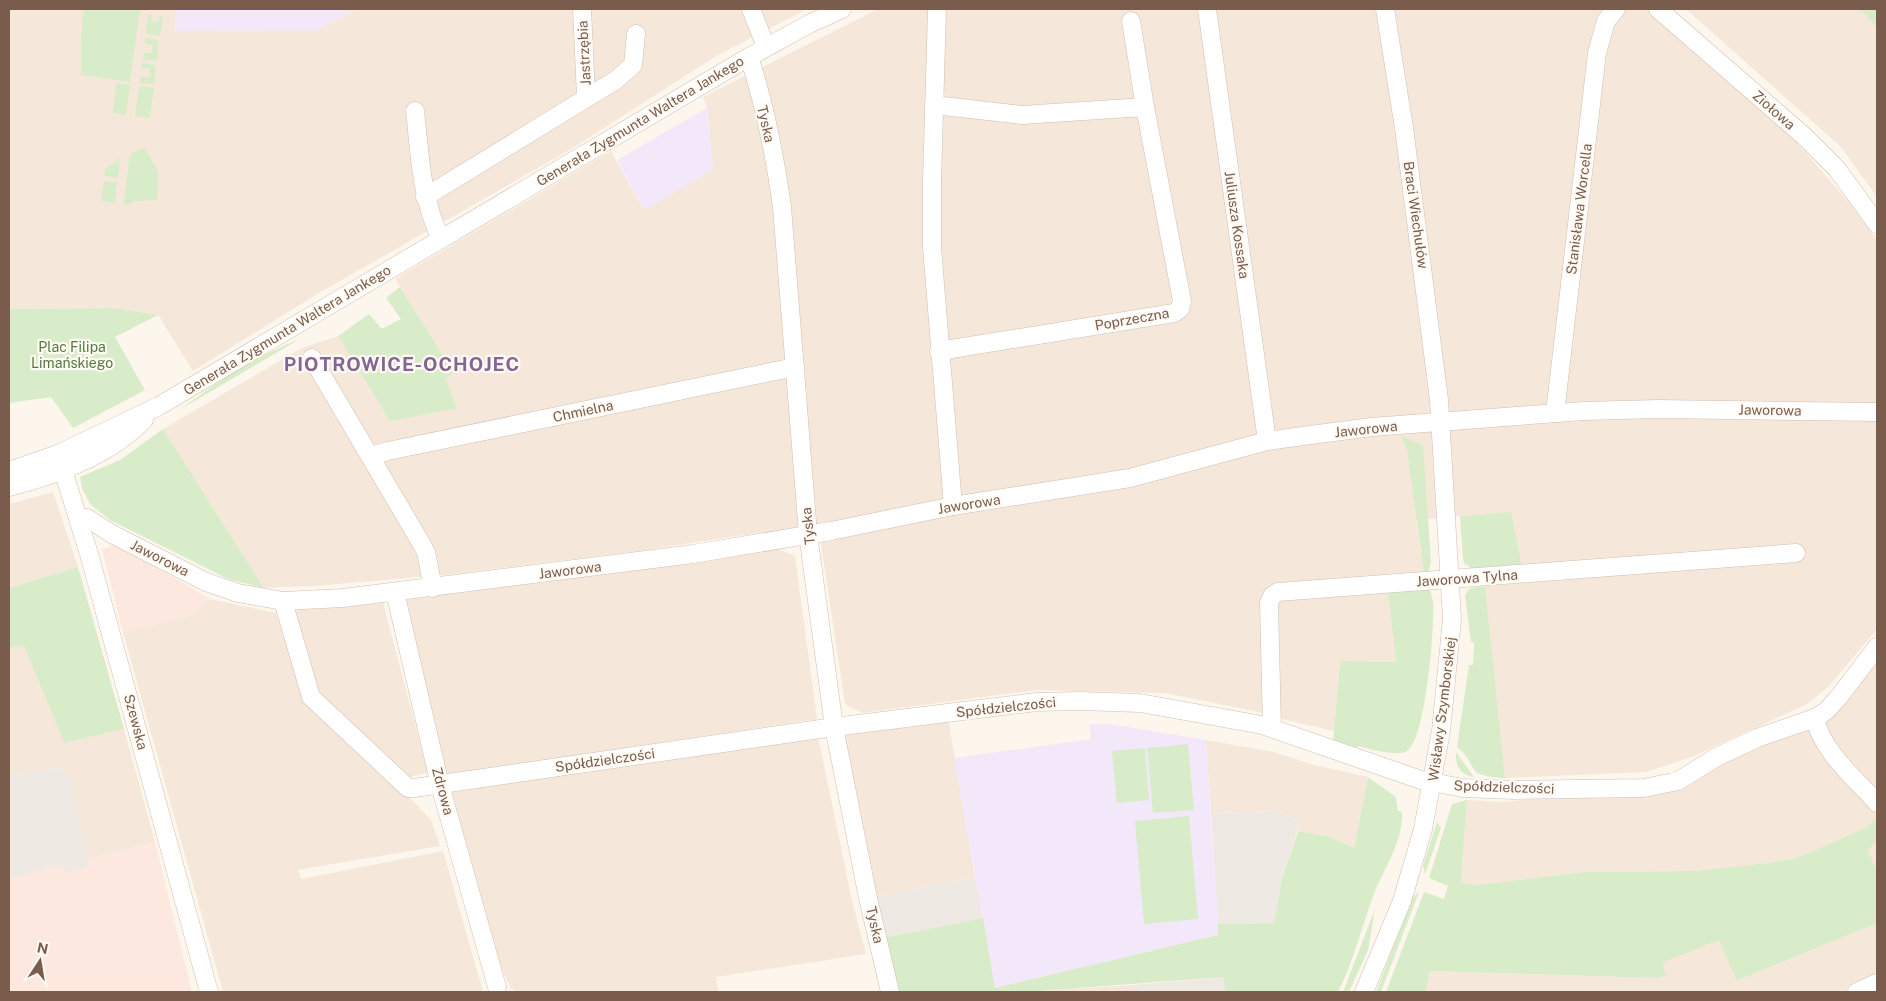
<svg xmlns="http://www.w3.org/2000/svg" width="1886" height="1001" font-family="'Public Sans',sans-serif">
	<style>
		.residential { fill: #f5e8da }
		.commercial { fill: #fde8e0 }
		.industrial { fill: #efe9e4 }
		.education { fill: #f3e8fa }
		.green { fill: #d8ecc9 }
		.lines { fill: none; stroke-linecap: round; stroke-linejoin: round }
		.minor-casing { stroke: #d1beb0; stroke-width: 19 }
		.minor { stroke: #fff; stroke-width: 18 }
		.labels { text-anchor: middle; stroke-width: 4.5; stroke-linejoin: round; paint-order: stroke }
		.street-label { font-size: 14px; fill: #7a5c4d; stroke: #fffaf3 }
		.park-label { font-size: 14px; fill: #537a41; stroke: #fffaf3 }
		.district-label { font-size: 19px; font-weight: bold; letter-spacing: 1px; fill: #846695; stroke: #fffaf3 }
	</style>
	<rect width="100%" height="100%" fill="#fdf6ec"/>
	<!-- residential -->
	<g class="residential">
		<path d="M9 9H807L718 55 571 149 314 296 193 371 158 315 114 308 9 309Z"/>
		<path d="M878 9H1647L1790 135 1853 207 1877 240V629L1829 686 1807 704 1692 757 1646 772 1505 778 1483 570 1511 512 1416 520 1424 574 1270 585 1269 602 1272 596 1388 584 1396 662 1340 661 1334 731 1278 718 1264 713 1165 693 1038 690 862 713 845 704 818 524 645 550 453 574 315 586 264 588 163 429 302 348 338 336 390 421 457 409 446 379 454 371 395 279 611 151 644 210 713 169 707 108 703 97Z"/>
		<path d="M1686 9H1860L1877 28V197L1841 147Z"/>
		<path d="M53 492 78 567 9 588V504Z"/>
		<path d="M775 548 795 556 817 719 444 775 406 600Z"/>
		<path d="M210 599 276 613 304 700 406 794 431 820 440 846 298 870 301 879 443 851 483 992H223L123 632 191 615Z"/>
		<path d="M383 603 428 773 405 778 315 692 292 611Z"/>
		<path d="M24 644 64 743 124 729 155 842 88 859 68 774 58 768 9 777V648Z"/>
		<path d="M1877 652V820L1875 819 1867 827 1797 858 1766 863 1696 871 1584 872 1477 885 1461 882 1467 800 1503 802 1665 785 1812 719Z"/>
		<path d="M947 713 975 877 868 898 834 727Z"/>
		<path d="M818 736 852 901 866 954 716 977 718 992H516L510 987 494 952 450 790Z"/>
		<path d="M1206 740 1274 752 1314 765 1368 777 1354 848 1328 836 1298 831 1300 822 1278 811 1211 813Z"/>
		<path d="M1877 840V870L1868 851Z"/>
		<path d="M1877 923V992H1426L1430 971 1658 978 1662 963 1719 940 1738 981Z"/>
		<path d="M1132 985 1133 992H1026Z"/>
	</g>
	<!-- commercial -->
	<g class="commercial">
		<path d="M117 544 210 599 191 615 123 632 102 549Z"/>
		<path d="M155 842 192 992H9V879L62 864 65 872 90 866 88 859Z"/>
	</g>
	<!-- industrial -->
	<g class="industrial">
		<path d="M58 768 68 774 90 866 65 873 62 864 9 879V777Z"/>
		<path d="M1278 811 1300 822 1282 879 1274 923 1218 924 1211 813Z"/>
		<path d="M975 877 983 918 878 939 868 898Z"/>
		<path d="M1225 977V992H1133L1132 985Z"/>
	</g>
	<!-- education -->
	<g class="education">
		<path d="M176 9H357L318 30 174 31Z"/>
		<path d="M707 108 713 169 644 210 617 160Z"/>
		<path d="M1089 724H1110L1206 740 1219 935 995 988 954 758 1091 739Z"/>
	</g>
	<!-- green -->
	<g class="green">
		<path d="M84 9H140L130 82 81 75V35Z"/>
		<path d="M1860 9H1877V28Z"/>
		<path d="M148 15H152L151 21 158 22 159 16 163 17 160 36 146 34Z"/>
		<path d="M145 38 159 40 157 61 143 59 144 53H152L153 45 145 44Z"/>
		<path d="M142 63 156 65 154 84 140 83V77H149L150 69 142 68Z"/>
		<path d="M116 83 130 85 126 115 113 113Z"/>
		<path d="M139 86 154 88 150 118 135 116Z"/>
		<path d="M141 149H145L158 171 157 200 134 201 128 205 124 204 130 154Z"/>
		<path d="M120 158 118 178 104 176 105 169Z"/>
		<path d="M104 181 117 182 115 203 101 201Z"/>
		<path d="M400 287 454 372 446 379 457 409 390 421 338 336 369 314 382 329 401 319 386 298Z"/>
		<path d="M114 308 158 315 115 337 145 390 73 428 51 397 9 403V309Z"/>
		<path d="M298 340 181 409C217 382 255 356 298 340Z"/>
		<path d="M163 429 264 588 228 579 110 520 90 504 82 488 80 477 120 460Z"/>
		<path d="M1401 436 1423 445 1431 561 1428 574H1424L1407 449Z"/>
		<path d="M1511 512 1522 567 1472 571 1467 564 1465 565 1463 559 1460 516Z"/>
		<path d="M78 567 124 729 64 743 24 645 9 648V588Z"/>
		<path d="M1429 586C1430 591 1432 596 1433 601 1435 624 1426 740 1407 751 1397 757 1369 749 1358 746L1356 750 1333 742 1340 661 1396 662 1388 590Z"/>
		<path d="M1485 586 1505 778C1461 776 1481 766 1457 747L1469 665H1473L1474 643 1471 642 1465 595 1470 588Z"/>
		<path d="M1188 744 1194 810 1153 813 1147 748Z"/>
		<path d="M1145 748 1149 800 1117 803 1112 751Z"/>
		<path d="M1456 752 1474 777C1460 775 1455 766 1456 752Z"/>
		<path d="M1368 777 1396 797 1398 811 1402 812C1403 841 1386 865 1375 891 1362 925 1354 961 1338 992H1225L1224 977 1026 992H893L883 938 983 918 995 988 1218 935V924L1274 923 1282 879 1298 831 1328 836 1354 848Z"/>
		<path d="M1467 800 1461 882 1477 885 1584 872 1696 871 1766 863 1797 858 1867 827 1875 819 1877 820V840L1868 851 1877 870V923L1737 981 1719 940 1662 963 1666 975 1658 978 1430 971 1426 992H1386L1424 892 1444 899 1448 886 1429 878 1452 804Z"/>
		<path d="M1189 816 1198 919 1144 924 1135 821Z"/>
		<path d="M1437 822 1441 828 1425 874 1423 866Z"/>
		<path d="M1419 892 1381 992H1376L1412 898Z"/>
		<path d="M1375 909 1368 950 1349 992H1343Z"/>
	</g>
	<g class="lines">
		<!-- minor casing -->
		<g class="minor-casing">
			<g id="minor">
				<path d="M582 9 586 97"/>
				<path d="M751 9 766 47"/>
				<path d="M937 9 932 182V247L953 506"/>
				<path d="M1207 9 1267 441"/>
				<path d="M1658 9 1804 136 1837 169 1877 224"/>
				<path d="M1131 21 1145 107"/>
				<path d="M749 57C765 105 775 157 782 207L808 534 834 727 868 898 890 992"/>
				<path d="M934 105 1022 115 1145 107 1182 301 1180 309 1174 313 939 351"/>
				<path d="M415 111C420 155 421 199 441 239"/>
				<path d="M425 197 616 80 633 65 636 34"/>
				<path d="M312 358 421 543 426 552 433 588"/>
				<path d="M1555 413 1597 53 1606 21 1616 9"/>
				<path d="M58 454 89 554 209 992"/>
				<path d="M371 456 388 451 795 367"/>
				<path d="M9 471 58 454 159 406 749 57 809 24 842 9"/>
				<path d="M9 487C57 475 109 456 144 420"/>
				<path d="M78 518H87L112 534 206 582 238 593 283 601 343 598 693 554 831 531 953 506 1130 478 1267 441 1303 436 1372 427 1584 411 1658 409 1877 412"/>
				<path d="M395 592 440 785 497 987"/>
				<path d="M283 601 311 697 408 788H414L834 727 1036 702 1080 701 1140 703 1262 725 1421 780 1463 788 1514 790 1644 788 1678 781 1715 758 1757 738 1815 718 1826 711 1838 698 1877 647"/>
				<path d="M1815 718C1822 752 1855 778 1877 803"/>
				<path d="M1272 728 1269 603 1272 596 1278 592 1796 553"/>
				<path d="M1364 992 1402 901 1423 829 1441 731 1452 619 1439 400 1404 128 1385 9"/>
				<path d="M1857 992 1877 983"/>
			</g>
		</g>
		<!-- minor -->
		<use href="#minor" class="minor"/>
	</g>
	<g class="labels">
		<!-- street labels -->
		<g class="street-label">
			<text transform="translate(584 53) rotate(-93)" y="5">Jastrzębia</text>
			<text transform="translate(1774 110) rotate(41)" y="5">Ziołowa</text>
			<text transform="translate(640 121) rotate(-31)" y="5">Generała Zygmunta Waltera Jankego</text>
			<text transform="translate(766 124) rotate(77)" y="5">Tyska</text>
			<text transform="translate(1579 209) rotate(-83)" y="5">Stanisława Worcella</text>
			<text transform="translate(1416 215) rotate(82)" y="5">Braci Wiechułów</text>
			<text transform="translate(1237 225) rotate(82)" y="5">Juliusza Kossaka</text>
			<text transform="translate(1132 319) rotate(-10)" y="5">Poprzeczna</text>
			<text transform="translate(287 330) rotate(-31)" y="5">Generała Zygmunta Waltera Jankego</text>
			<text transform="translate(1770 410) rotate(1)" y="5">Jaworowa</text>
			<text transform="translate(583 411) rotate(-12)" y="5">Chmielna</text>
			<text transform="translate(1366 429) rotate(-6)" y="5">Jaworowa</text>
			<text transform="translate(969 504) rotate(-9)" y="5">Jaworowa</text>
			<text transform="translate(808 526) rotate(-96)" y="5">Tyska</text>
			<text transform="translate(160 558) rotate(27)" y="5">Jaworowa</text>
			<text transform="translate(570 570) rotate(-7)" y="5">Jaworowa</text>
			<text transform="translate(1467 578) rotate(-4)" y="5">Jaworowa Tylna</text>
			<text transform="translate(1006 707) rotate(-6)" y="5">Spółdzielczości</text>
			<text transform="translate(1442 709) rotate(-83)" y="5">Wisławy Szymborskiej</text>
			<text transform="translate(136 722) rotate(75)" y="5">Szewska</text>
			<text transform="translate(605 760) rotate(-8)" y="5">Spółdzielczości</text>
			<text transform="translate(1504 787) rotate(2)" y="5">Spółdzielczości</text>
			<text transform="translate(443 791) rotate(75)" y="5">Zdrowa</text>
			<text transform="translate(875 925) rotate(77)" y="5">Tyska</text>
		</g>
		<!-- park labels -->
		<g class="park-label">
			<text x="72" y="352">Plac Filipa<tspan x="72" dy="16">Limańskiego</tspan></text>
		</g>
		<!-- district labels -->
		<g class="district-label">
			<text x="402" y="371">PIOTROWICE-OCHOJEC</text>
		</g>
	</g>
	<!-- border -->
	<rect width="1886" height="1001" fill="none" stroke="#7a5c4d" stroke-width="20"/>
	<!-- north arrow -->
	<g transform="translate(40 961) rotate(12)" stroke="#fffaf3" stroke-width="4" paint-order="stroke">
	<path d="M0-4L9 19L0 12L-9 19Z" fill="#7a5c4d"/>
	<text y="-8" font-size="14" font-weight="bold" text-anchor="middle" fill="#7a5c4d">N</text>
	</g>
</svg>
